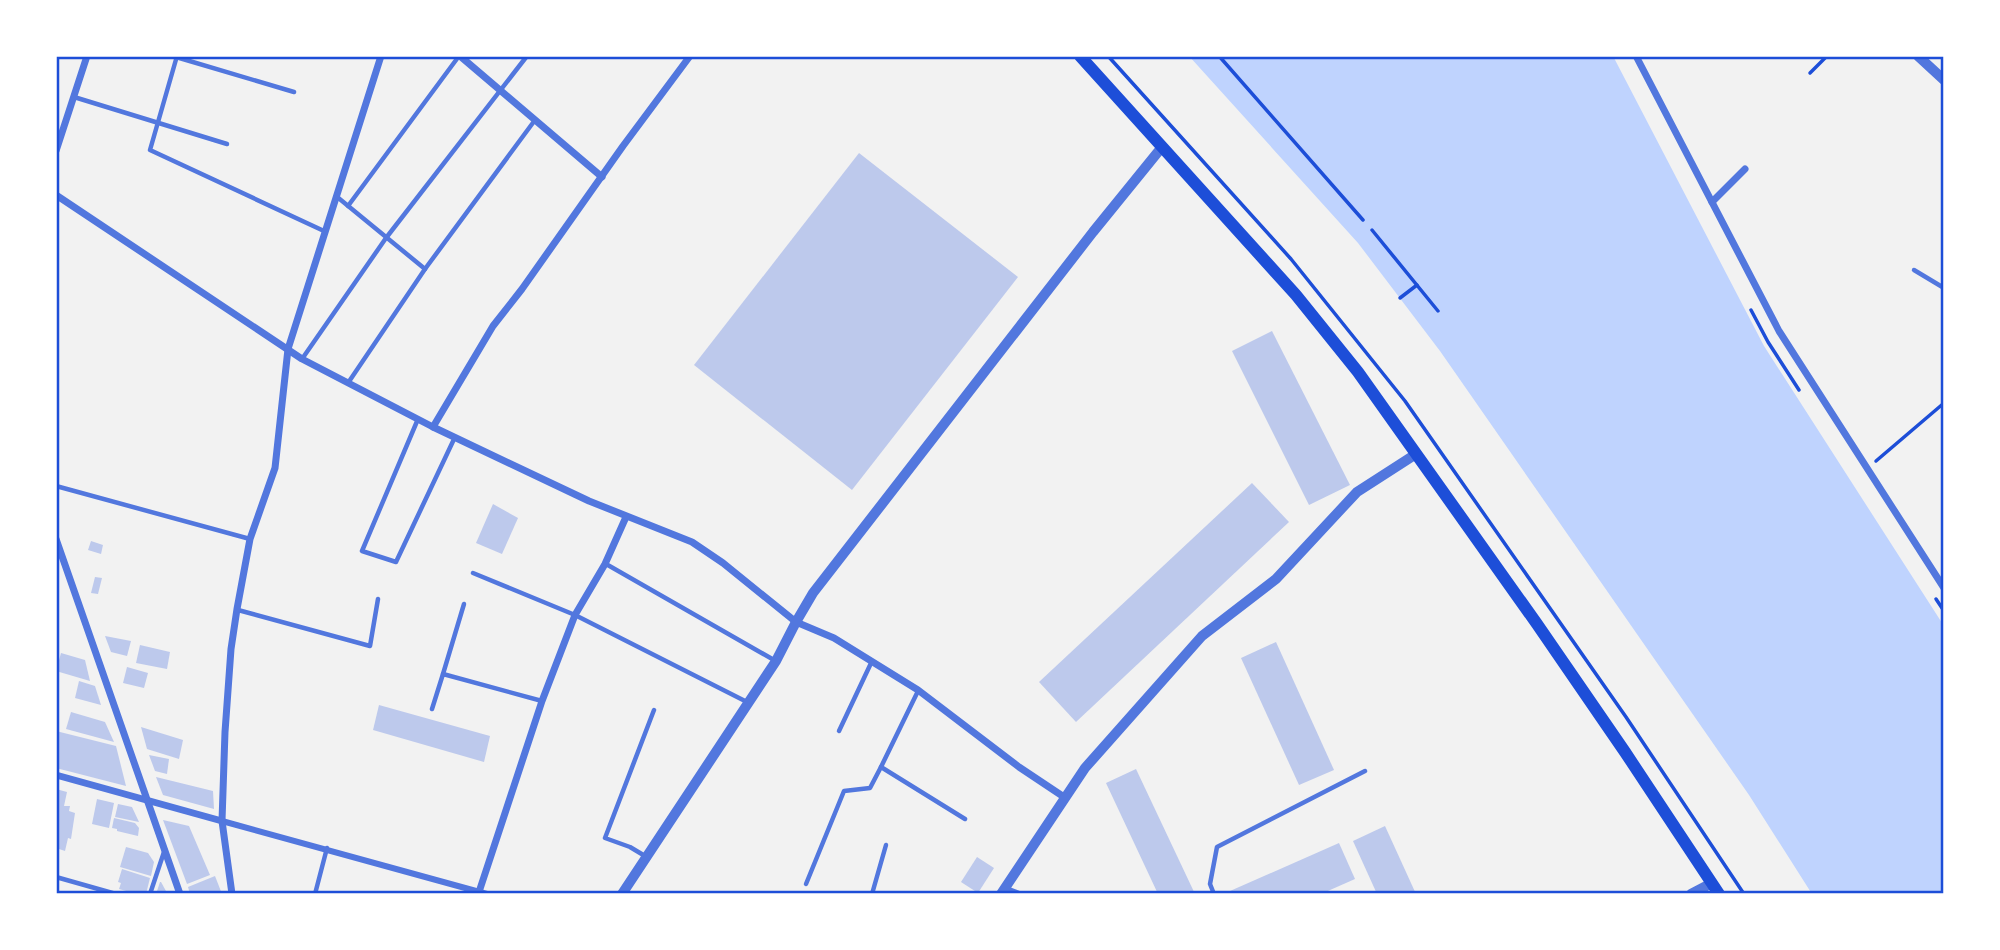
<svg xmlns="http://www.w3.org/2000/svg" width="2000" height="950" font-family="Merriweather,serif">
	<style>
		.water { fill: #bfd3fe }
		.building { fill: #bdc9ec }
		.lines { fill: none; stroke-linecap: round; stroke-linejoin: round }
		.path { stroke: #1d4ed8; stroke-width: 3.5 }
		.service { stroke: #5277de; stroke-width: 4.5 }
		.pedestrian { stroke: #5277de; stroke-width: 6 }
		.minor { stroke: #5277de; stroke-width: 7 }
		.tertiary { stroke: #5277de; stroke-width: 10 }
		.secondary { stroke: #1d4ed8; stroke-width: 12 }
		.neatline { fill: none; stroke: #1d4ed8; stroke-width: 2.5 }
	</style>
	<rect width="100%" height="100%" fill="#f2f2f2"/>
	<!-- water -->
	<path class="water" d="M1189 56H1613L1764 346 1944 626V894H1812L1749 795 1440 351 1358 243Z"/>
	<!-- building -->
	<g class="building">
		<path d="M859 153 1018 277 852 490 694 365Z"/>
		<path d="M1272 331 1350 485 1309 505 1232 351Z"/>
		<path d="M1252 483 1289 522 1076 722 1039 682Z"/>
		<path d="M493 504 518 518 502 554 476 543Z"/>
		<path d="M91 541 103 545 101 554 88 550Z"/>
		<path d="M95 577 102 578 98 594 91 593Z"/>
		<path d="M105 636 131 641 127 656 111 652Z"/>
		<path d="M1276 642 1334 770 1299 785 1241 658Z"/>
		<path d="M140 645 170 652 167 669 136 663Z"/>
		<path d="M61 653 85 660 90 681 56 671Z"/>
		<path d="M127 667 148 673 144 688 123 683Z"/>
		<path d="M79 681 95 686 101 705 75 698Z"/>
		<path d="M379 705 490 736 484 762 373 730Z"/>
		<path d="M71 712 105 722 114 742 66 729Z"/>
		<path d="M141 727 183 740 179 759 147 749Z"/>
		<path d="M56 731 116 746 126 786 56 768Z"/>
		<path d="M149 755 169 759 167 774 155 771Z"/>
		<path d="M1136 769 1195 894H1158L1106 783Z"/>
		<path d="M156 777 213 791 214 809 163 795Z"/>
		<path d="M56 789 67 792 64 806H70L69 811 75 813 71 839 68 838 65 851 56 848Z"/>
		<path d="M97 799 114 803 109 828 92 824Z"/>
		<path d="M118 804 132 807 139 822 115 817Z"/>
		<path d="M114 818 135 823 139 828 138 836 117 831V829L112 828Z"/>
		<path d="M163 820 189 826 210 875 187 884Z"/>
		<path d="M1385 826 1416 894H1377L1353 841Z"/>
		<path d="M1339 843 1355 879 1321 894H1232L1230 891Z"/>
		<path d="M126 847 148 853 154 862 151 876 120 867Z"/>
		<path d="M977 857 994 868 978 893 961 882Z"/>
		<path d="M122 869 150 878 146 894H137L119 889 121 883 118 882Z"/>
		<path d="M215 876 222 894H190L188 887Z"/>
		<path d="M160 882H161L166 891 156 894Z"/>
	</g>
	<g class="lines">
		<!-- path -->
		<g class="path">
			<path d="M1108 56 1291 259 1405 401 1626 717 1744 894"/>
			<path d="M1219 56 1363 220"/>
			<path d="M1810 73 1827 56"/>
			<path d="M1372 230 1438 311"/>
			<path d="M1400 298 1417 285"/>
			<path d="M1751 310 1768 342 1799 390"/>
			<path d="M1876 461 1944 403"/>
			<path d="M1936 599 1944 611"/>
		</g>
		<!-- service -->
		<g class="service">
			<path d="M177 56 150 150 324 231"/>
			<path d="M176 57 294 92"/>
			<path d="M74 97 227 144"/>
			<path d="M336 196 425 269"/>
			<path d="M348 206 459 56"/>
			<path d="M1914 270 1944 288"/>
			<path d="M302 359 386 238 527 56"/>
			<path d="M348 383 425 269 535 120"/>
			<path d="M418 419 362 551 396 562 455 437"/>
			<path d="M56 486 250 539"/>
			<path d="M606 564 774 660"/>
			<path d="M473 573 575 615 747 702"/>
			<path d="M238 610 370 646 378 599"/>
			<path d="M443 674 464 604"/>
			<path d="M918 691 881 767 965 819"/>
			<path d="M432 709 443 674 542 701"/>
			<path d="M839 731 872 661"/>
			<path d="M645 856 630 847 605 838 654 710"/>
			<path d="M56 877 116 894"/>
			<path d="M806 884 844 791 870 788 881 767"/>
			<path d="M150 894 164 852"/>
			<path d="M315 894 327 848"/>
			<path d="M872 894 886 845"/>
			<path d="M1214 894 1210 884 1217 847 1365 771"/>
		</g>
		<!-- pedestrian -->
		<path class="pedestrian" d="M222 821 487 894"/>
		<!-- minor -->
		<g class="minor">
			<path d="M460 56 602 177"/>
			<path d="M1636 56 1779 331 1944 588"/>
			<path d="M56 151 87 56"/>
			<path d="M56 195 302 359 433 427 589 501 692 542 723 563 796 622 834 638 918 690 1019 767 1064 797"/>
			<path d="M1712 202 1745 169"/>
			<path d="M433 427 493 326 522 289 623 146 690 56"/>
			<path d="M56 539 180 894"/>
			<path d="M56 775 222 821"/>
			<path d="M1005 889 1018 894"/>
			<path d="M479 892 542 701 575 615 605 564 626 517"/>
			<path d="M232 894 222 821 225 732 231 649 237 609 250 539 275 468 288 349 381 56"/>
		</g>
		<!-- tertiary -->
		<g class="tertiary">
			<path d="M1918 56 1944 80"/>
			<path d="M622 894 776 661 796 622 813 593 1093 232 1162 147"/>
			<path d="M1001 894 1085 768 1202 636 1276 579 1357 492 1416 454"/>
			<path d="M1691 894 1712 883"/>
		</g>
		<!-- secondary -->
		<path class="secondary" d="M1080 56 1296 295 1358 372 1537 624 1625 752 1719 894"/>
	</g>
	<!-- border -->
	<rect width="2000" height="950" fill="none" stroke="#ffffff" stroke-width="116"/>
	<rect x="58" y="58" width="1884" height="834" class="neatline"/>
</svg>
